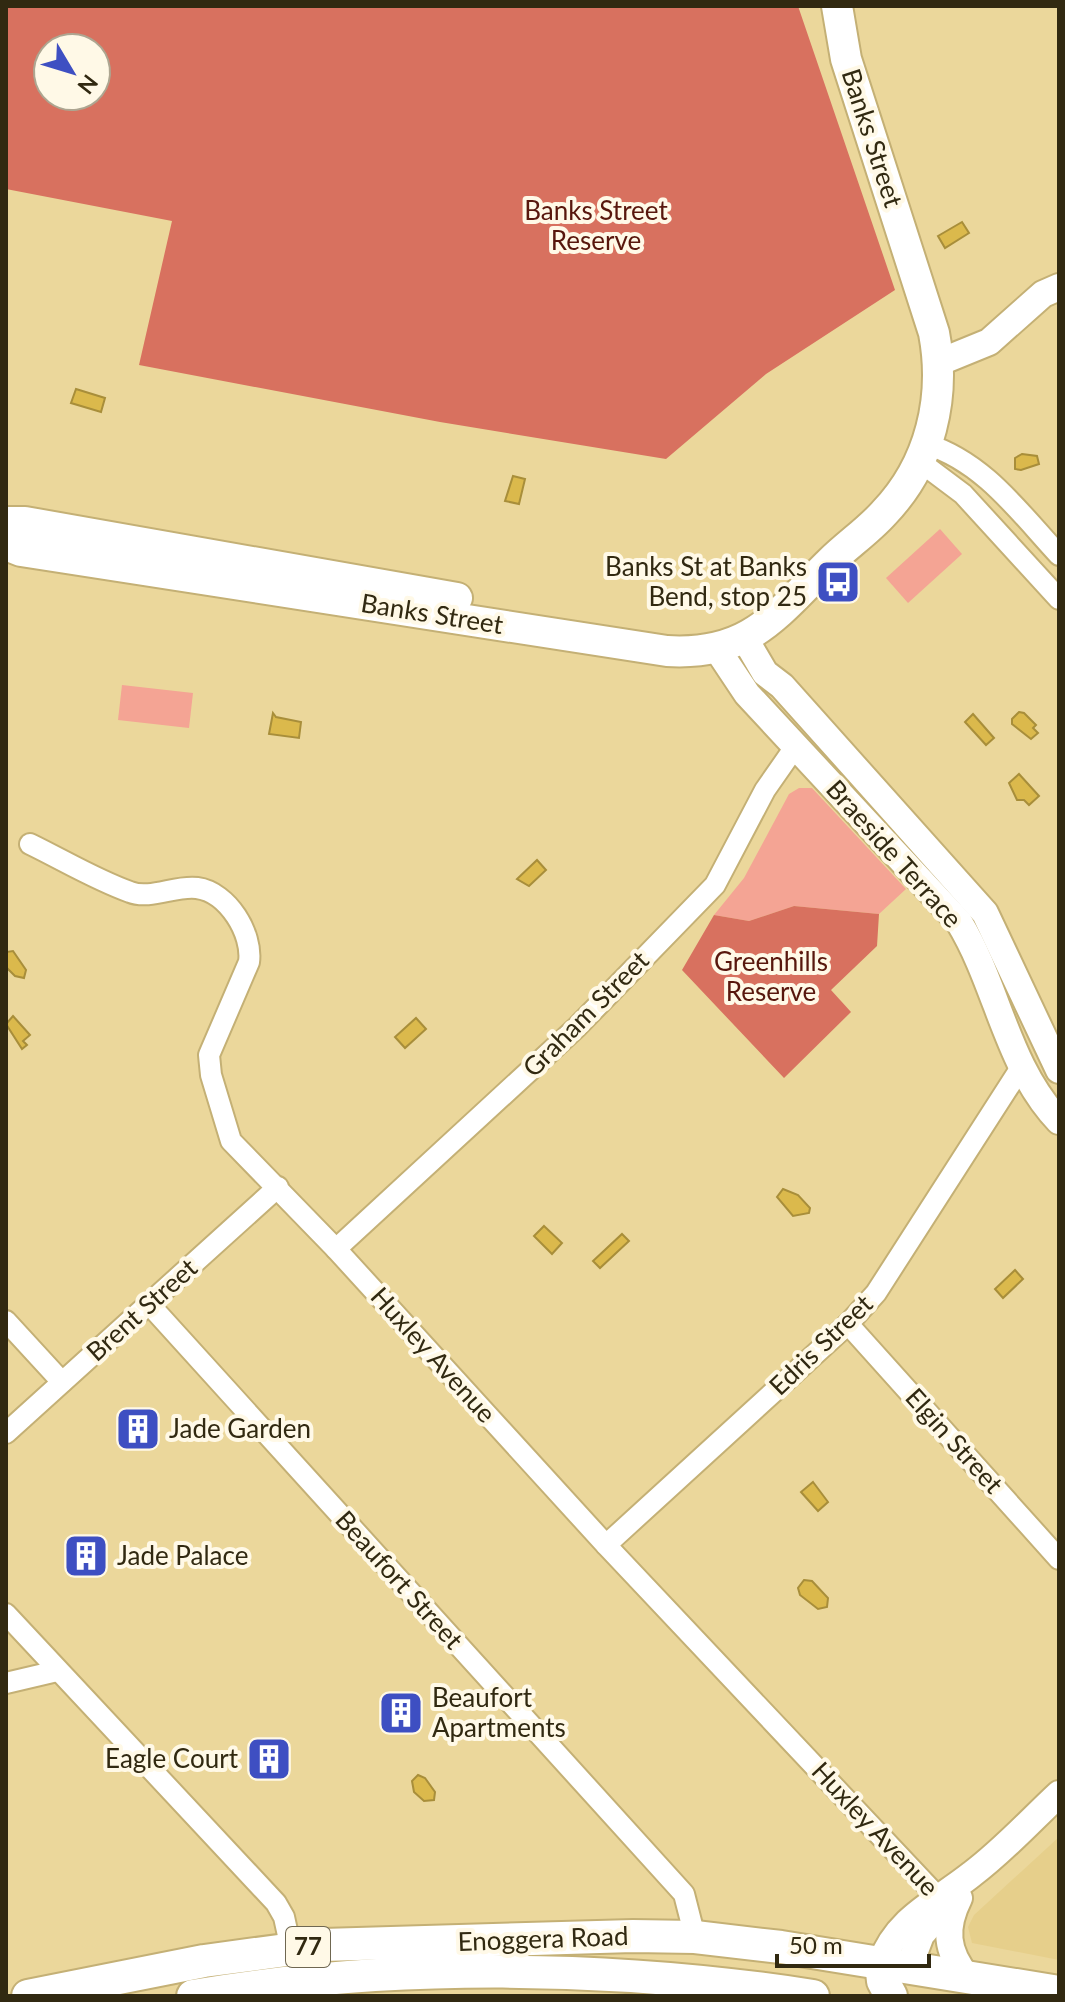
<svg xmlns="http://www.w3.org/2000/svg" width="1065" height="2002" font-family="Lato,sans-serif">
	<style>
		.built { fill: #e6cf8b }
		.green { fill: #f4a494 }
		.forest { fill: #d8715f; fill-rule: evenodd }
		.water { fill: #dbb94c; stroke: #a88e3a; stroke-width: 2 }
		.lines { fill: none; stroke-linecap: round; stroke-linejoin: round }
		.minor-casing { stroke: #c4b075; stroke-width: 24 }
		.tertiary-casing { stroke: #c4b075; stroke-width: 30 }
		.secondary-casing { stroke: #c4b075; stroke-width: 34 }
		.primary-casing { stroke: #c4b075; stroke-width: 36 }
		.minor { stroke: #fff; stroke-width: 20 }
		.tertiary { stroke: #fff; stroke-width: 26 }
		.secondary { stroke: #fff; stroke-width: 30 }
		.primary { stroke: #fff; stroke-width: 32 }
		.labels { text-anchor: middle; stroke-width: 8; stroke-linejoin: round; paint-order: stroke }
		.shield { fill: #fff9e7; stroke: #6f6751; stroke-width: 2 }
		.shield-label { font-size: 24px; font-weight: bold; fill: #312911 }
		.street-label { font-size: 26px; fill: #312911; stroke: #fff9e7 }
		.park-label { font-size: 26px; fill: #58170d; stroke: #fff9e7 }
		.poi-label { font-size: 26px; fill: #312911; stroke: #fff9e7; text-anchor: start }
	</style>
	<rect width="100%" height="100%" fill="#ebd79b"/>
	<!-- built -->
	<path class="built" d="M1059 1837V1960L972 1943 968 1927 974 1915Z"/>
	<!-- green -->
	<g class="green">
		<path d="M940 529 962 554 908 603 886 578Z"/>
		<path d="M122 685 193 693 189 728 118 720Z"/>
		<path d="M799 788H812L906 889 879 914 794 906 749 921 714 915 744 878 789 794Z"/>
	</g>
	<!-- forest -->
	<g class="forest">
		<path d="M6 6H798L895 290 766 374 666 459 440 422 139 365 172 221 6 189ZM48 48H96V96H48Z"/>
		<path d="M794 906 879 914 877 946 831 990 851 1012 784 1078 682 970 714 915 749 921Z"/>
	</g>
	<!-- water -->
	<g class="water">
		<path d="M962 222 969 233 945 248 938 236Z"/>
		<path d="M76 389 105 398 101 412 71 403Z"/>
		<path d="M1022 454 1037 456 1039 464 1021 470 1015 469V458Z"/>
		<path d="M513 476 525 479 519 504 505 501Z"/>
		<path d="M1019 712 1024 713 1036 725 1033 728 1038 733 1031 739 1012 724V719Z"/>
		<path d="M273 713 276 717 301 722 299 738 269 734Z"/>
		<path d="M973 714 994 738 986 745 965 722Z"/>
		<path d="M1019 774 1039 796 1029 805 1024 800H1017L1009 783Z"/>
		<path d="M537 860 546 870 529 886 517 879Z"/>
		<path d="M13 951 26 970 24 978 15 976 6 967V952Z"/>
		<path d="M13 1016 30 1035 23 1041 27 1045 22 1049 6 1024Z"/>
		<path d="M416 1018 426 1029 405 1048 395 1037Z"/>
		<path d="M783 1189 798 1195 810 1208 809 1213 793 1216 777 1197Z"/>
		<path d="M544 1226 562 1243 552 1254 534 1236Z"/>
		<path d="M622 1234 629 1241 600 1268 593 1261Z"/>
		<path d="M1015 1270 1023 1279 1003 1298 995 1289Z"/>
		<path d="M813 1482 828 1502 818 1511 801 1492Z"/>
		<path d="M804 1580 812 1581 828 1598 827 1607 818 1609 800 1595 798 1588Z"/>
		<path d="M418 1775 425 1778 435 1792 434 1800 424 1801 414 1792 412 1781Z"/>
	</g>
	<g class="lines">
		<!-- minor casing -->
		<g class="minor-casing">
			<g id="minor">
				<path d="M926 444C984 462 1019 512 1059 555"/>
				<path d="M919 461 963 494 1059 599"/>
				<path d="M30 844C63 860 96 880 130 892 150 900 176 885 197 888 228 892 253 934 249 962L209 1055 211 1075 231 1141 336 1249 606 1545 938 1897"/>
				<path d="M336 1249 577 1027 715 885 765 790 795 747"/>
				<path d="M149 1304 684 1894 695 1937"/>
				<path d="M6 1321 62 1382"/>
				<path d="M848 1324 1059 1559"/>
				<path d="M6 1433 278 1187"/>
				<path d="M606 1545 848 1324 876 1293 1020 1069"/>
				<path d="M6 1614 276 1903 284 1917 291 1949"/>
				<path d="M6 1683 57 1671"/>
			</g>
		</g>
		<!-- tertiary casing -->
		<g class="tertiary-casing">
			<g id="tertiary">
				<path d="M940 362 989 342 1043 294 1059 287"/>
				<path d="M745 639 765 673 782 686 985 913 1059 1070"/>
				<path d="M717 649 747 694 959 922C998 986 1006 1065 1059 1121"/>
				<path d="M959 1898C944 1928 946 1951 967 1977"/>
				<path d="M881 1963C897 1918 937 1902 972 1874 1003 1851 1031 1820 1059 1794"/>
				<path d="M909 1967 921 1935 947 1905"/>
			</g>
		</g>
		<!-- secondary casing -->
		<g class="secondary-casing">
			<g id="secondary">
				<path d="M6 522H25L457 598"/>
				<path d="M6 545 21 551 667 651C750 656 776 615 830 562 847 545 868 531 884 513 931 464 946 397 934 333L846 59 837 6"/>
			</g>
		</g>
		<!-- primary casing -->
		<g class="primary-casing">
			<g id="primary">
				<path d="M881 1963 883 1981 891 1996"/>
				<path d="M28 1996 204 1961 323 1945 633 1936 695 1937 781 1947 1059 1992"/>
				<path d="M193 1996C392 1962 613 1965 813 1996"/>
			</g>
		</g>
		<!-- minor -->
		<use href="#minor" class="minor"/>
		<!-- tertiary -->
		<use href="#tertiary" class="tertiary"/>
		<!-- secondary -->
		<use href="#secondary" class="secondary"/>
		<!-- primary -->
		<use href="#primary" class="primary"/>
	</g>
	<!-- icons -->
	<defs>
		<g id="bus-square" transform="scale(2.3)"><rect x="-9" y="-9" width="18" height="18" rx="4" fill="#3e4fc2" stroke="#fff9e7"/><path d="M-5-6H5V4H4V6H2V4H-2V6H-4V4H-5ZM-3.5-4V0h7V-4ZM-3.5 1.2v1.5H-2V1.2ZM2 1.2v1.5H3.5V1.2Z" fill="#fff"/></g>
		<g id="building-square" transform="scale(2.3)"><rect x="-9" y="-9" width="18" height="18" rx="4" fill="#3e4fc2" stroke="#fff9e7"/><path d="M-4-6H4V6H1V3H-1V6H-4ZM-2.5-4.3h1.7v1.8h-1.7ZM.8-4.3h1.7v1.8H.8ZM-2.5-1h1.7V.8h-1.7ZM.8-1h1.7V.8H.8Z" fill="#fff"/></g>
	</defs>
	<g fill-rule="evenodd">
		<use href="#bus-square" x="838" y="582"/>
		<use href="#building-square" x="138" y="1429"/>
		<use href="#building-square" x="86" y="1556"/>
		<use href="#building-square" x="401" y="1713"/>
		<use href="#building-square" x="269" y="1759"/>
	</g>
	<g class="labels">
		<!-- shield labels -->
		<rect class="shield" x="286" y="1927" width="44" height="40" rx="6"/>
		<g class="shield-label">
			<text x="308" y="1955">77</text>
		</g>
		<!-- street labels -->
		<g class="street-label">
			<text transform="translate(872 138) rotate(72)" y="9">Banks Street</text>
			<text transform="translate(432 614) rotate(9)" y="9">Banks Street</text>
			<text transform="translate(894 854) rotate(48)" y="9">Braeside Terrace</text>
			<text transform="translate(586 1014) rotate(-45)" y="9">Graham Street</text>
			<text transform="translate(142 1310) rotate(-42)" y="9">Brent Street</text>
			<text transform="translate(821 1345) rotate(-44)" y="9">Edris Street</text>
			<text transform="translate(433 1355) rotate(48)" y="9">Huxley Avenue</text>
			<text transform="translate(954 1441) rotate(48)" y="9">Elgin Street</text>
			<text transform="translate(399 1580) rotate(48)" y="9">Beaufort Street</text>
			<text transform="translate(875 1829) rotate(47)" y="9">Huxley Avenue</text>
			<text transform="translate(543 1939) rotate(-2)" y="9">Enoggera Road</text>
		</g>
		<!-- park labels -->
		<g class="park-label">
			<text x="596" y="220">Banks Street<tspan x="596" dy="30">Reserve</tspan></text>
			<text x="771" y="971">Greenhills<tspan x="771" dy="30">Reserve</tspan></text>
		</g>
		<!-- poi labels -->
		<g class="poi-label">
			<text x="807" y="576" text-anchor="end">Banks St at Banks<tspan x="807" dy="30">Bend, stop 25</tspan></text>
			<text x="169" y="1438">Jade Garden</text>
			<text x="117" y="1565">Jade Palace</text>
			<text x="432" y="1707">Beaufort<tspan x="432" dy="30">Apartments</tspan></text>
			<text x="238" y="1768" text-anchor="end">Eagle Court</text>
		</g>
	</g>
	<!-- border -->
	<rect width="1065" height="2002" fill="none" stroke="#312911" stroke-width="16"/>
	<!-- north arrow -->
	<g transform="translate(72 72) rotate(128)"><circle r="38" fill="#fff9e7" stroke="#ada691" stroke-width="2"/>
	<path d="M0-6L14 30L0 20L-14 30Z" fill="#3e4fc2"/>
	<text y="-12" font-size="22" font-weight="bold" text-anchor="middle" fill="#312911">N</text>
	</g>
	<!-- scale -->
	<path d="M777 1954v12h152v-12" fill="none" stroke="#312911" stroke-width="4"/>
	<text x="789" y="1954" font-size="24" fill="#312911" stroke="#fff9e7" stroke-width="6" paint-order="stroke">50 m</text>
</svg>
